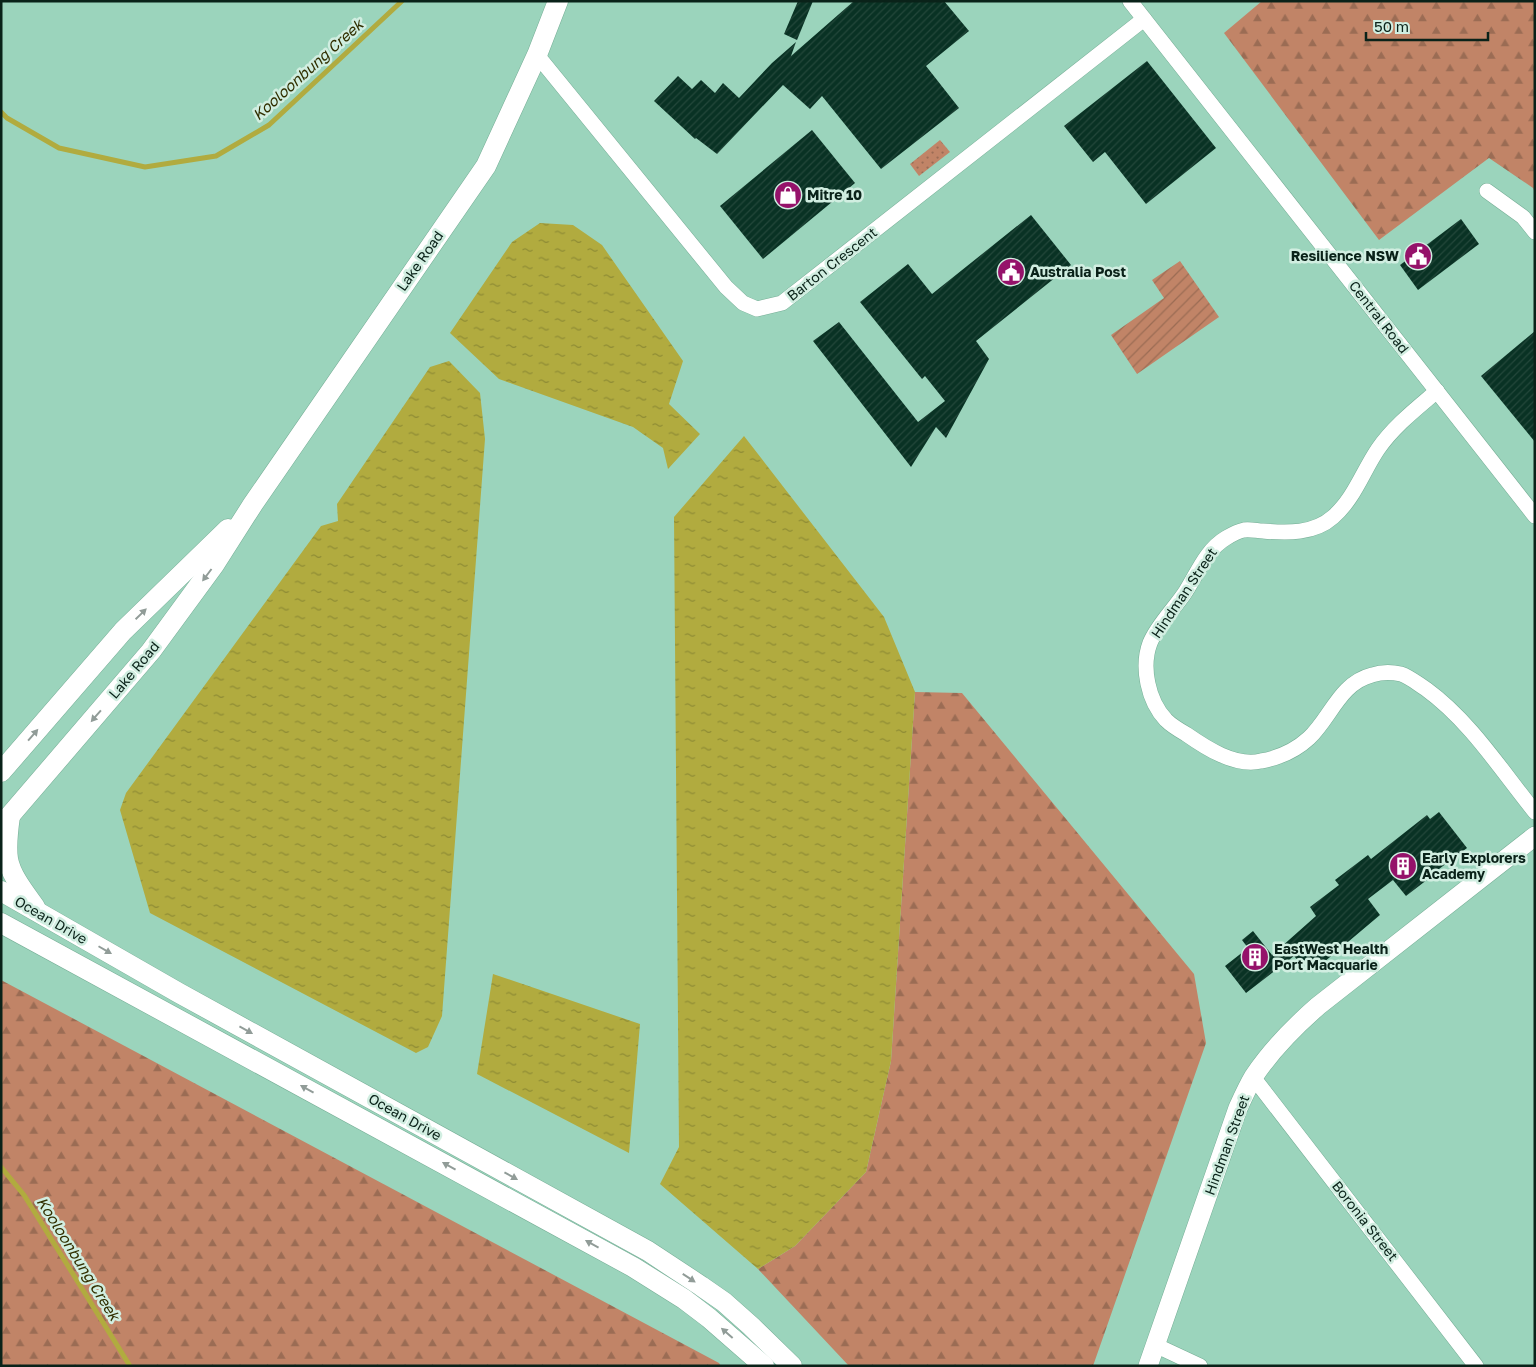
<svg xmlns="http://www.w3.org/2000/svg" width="1536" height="1367" font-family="'Golos Text',sans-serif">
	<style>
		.grass { fill: url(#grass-dots) }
		.forest { fill: url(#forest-firs) }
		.garden { fill: url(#garden-furrows) }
		.water { fill: url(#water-ripples) }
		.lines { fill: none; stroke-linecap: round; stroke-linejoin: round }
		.stream { stroke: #b1ab3f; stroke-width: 5 }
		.building { fill: url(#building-hatch) }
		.minor-casing { stroke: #75ad95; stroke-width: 16 }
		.tertiary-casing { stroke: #75ad95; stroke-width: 20 }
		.secondary-casing { stroke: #75ad95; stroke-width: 21 }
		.minor { stroke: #fff; stroke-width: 15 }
		.tertiary { stroke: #fff; stroke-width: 19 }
		.secondary { stroke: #fff; stroke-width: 20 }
		.oneway { fill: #919c98 }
		.labels { text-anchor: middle; stroke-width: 5; stroke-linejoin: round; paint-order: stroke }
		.poi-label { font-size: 14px; font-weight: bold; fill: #0a2219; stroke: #d1eee1; text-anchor: start }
		.street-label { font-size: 14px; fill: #0a2219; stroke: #d1eee1 }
		.water-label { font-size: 15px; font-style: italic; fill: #312f00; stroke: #d1eee1 }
	</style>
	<defs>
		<pattern id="grass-dots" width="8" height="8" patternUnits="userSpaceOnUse" patternTransform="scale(1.25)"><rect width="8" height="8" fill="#c18467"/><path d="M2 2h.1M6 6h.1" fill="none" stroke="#9b6c54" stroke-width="1.8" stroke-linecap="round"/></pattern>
		<pattern id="forest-firs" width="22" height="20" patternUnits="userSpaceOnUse" patternTransform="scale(1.25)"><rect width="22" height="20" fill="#c18467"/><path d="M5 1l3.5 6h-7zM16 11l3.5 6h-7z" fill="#9b6c54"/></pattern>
		<pattern id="garden-furrows" width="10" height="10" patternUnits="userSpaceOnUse" patternTransform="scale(1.25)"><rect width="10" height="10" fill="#c18467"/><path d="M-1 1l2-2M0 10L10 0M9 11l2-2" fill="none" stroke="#9b6c54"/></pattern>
		<pattern id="water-ripples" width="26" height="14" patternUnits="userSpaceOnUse" patternTransform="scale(1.25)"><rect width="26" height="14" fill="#b1ab3f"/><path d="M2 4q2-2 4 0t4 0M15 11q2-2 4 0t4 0" fill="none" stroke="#8e8b34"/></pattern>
		<pattern id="building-hatch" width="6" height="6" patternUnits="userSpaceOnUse" patternTransform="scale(1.25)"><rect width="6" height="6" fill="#093224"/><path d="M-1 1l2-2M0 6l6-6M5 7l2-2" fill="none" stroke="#23473a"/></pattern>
	</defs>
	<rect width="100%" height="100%" fill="#9bd4bc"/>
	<!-- grass -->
	<path class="grass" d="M940 140 950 152 919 176 910 164Z"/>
	<!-- forest -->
	<g class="forest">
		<path d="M1262 1H1535V192L1533 188 1489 158 1379 240 1224 33Z"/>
		<path d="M915 692 962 693 1194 974 1206 1043 1093 1366H849L758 1269 795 1246 866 1172 891 1061Z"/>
		<path d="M1 980 719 1363 721 1366H1Z"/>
	</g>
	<!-- garden -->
	<path class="garden" d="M1180 261 1219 317 1137 374 1111 335 1164 298 1152 280Z"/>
	<!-- water -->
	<g class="water">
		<path d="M540 223 573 225 602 245 683 361 669 404 700 434 668 469 663 448 633 427 499 379 450 333 512 242Z"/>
		<path d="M449 361 480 393 485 439 442 1016 428 1047 416 1053 150 913 120 810 126 793 321 526 338 521 337 504 430 367Z"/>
		<path d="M744 436 884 617 915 692 891 1061 866 1172 795 1246 758 1269 660 1184 679 1147 674 517Z"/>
		<path d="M493 974 640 1024 629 1153 477 1074Z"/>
	</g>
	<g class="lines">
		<!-- stream -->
		<g class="stream">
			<path d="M1 112 7 118 59 148 145 167 216 156 269 125 402 1"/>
			<path d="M1 1167 24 1195 130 1366"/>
		</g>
	</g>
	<!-- building -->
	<g class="building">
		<path d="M798 1H813L797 40 784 34Z"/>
		<path d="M854 1H944L969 31 926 66 959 108 881 169 822 96 810 109 783 85 717 154 696 138 695 139 654 101 678 76 692 89 701 80 715 93 723 83 739 98 772 63 796 42 791 56Z"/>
		<path d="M1147 61 1216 148 1146 204 1105 152 1093 162 1064 126Z"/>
		<path d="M812 130 855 183 763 259 720 206Z"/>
		<path d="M1031 215 1071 265 976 341 989 359 946 438 936 427 911 467 813 341 839 322 918 422 945 401 925 376 922 379 860 302 908 264 932 294Z"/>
		<path d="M1461 219 1479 244 1418 290 1400 265Z"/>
		<path d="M1535 331V442L1481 376Z"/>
		<path d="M1439 812 1467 848 1431 875 1432 876 1406 896 1393 880 1368 899 1380 915 1317 968 1308 958 1301 964 1294 956 1246 993 1225 966 1248 948 1242 940 1253 931 1272 955 1316 916 1310 907 1339 885 1335 880 1368 855 1371 859 1427 815 1430 819Z"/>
	</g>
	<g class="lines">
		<!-- minor casing -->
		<g class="minor-casing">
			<g id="minor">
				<path d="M1130 1 1535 516"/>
				<path d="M537 55 726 287 743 303 757 309 782 303 1144 19"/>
				<path d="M1487 191 1523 217 1535 232"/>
				<path d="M1437 391C1416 409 1394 426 1378 449 1363 471 1354 499 1333 517 1314 534 1287 533 1263 531 1258 531 1250 529 1244 530 1239 531 1231 535 1226 538 1206 550 1198 572 1186 591 1176 607 1157 625 1150 643 1141 667 1148 701 1166 720 1171 725 1179 730 1186 734 1206 748 1235 767 1261 761 1278 758 1296 750 1309 738 1331 717 1340 683 1372 675 1381 672 1392 672 1401 674 1410 677 1418 684 1426 689 1470 721 1501 770 1535 812"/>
				<path d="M1253 1077 1476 1366"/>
				<path d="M1155 1345 1200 1366"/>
			</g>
		</g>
		<!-- tertiary casing -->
		<g class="tertiary-casing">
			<path id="tertiary" d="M1148 1366 1238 1108C1243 1097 1248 1086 1254 1076 1272 1049 1294 1027 1318 1006L1535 836"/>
		</g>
		<!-- secondary casing -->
		<g class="secondary-casing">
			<g id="secondary">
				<path d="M1 772 123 631 228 529"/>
				<path d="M10 816C8 830 6 845 8 859 11 876 25 893 35 907"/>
				<path d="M1 826 151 651 214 565 253 504 486 166 537 55 558 1"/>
				<path d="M1 891 179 993 648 1251 701 1286 724 1302 751 1326 792 1366"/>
				<path d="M1 923 633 1267 684 1299 709 1318 764 1366"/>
			</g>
		</g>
		<!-- minor -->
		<use href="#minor" class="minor"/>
		<!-- tertiary -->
		<use href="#tertiary" class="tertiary"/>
		<!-- secondary -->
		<use href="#secondary" class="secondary"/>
	</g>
	<!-- one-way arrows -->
	<defs><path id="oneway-solid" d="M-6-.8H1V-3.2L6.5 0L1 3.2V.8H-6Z" transform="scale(1.25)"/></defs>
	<g class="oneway">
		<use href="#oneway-solid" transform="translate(207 575) rotate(127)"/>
		<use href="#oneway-solid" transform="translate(141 614) rotate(-44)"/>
		<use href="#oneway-solid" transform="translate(96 716) rotate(131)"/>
		<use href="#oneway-solid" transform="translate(33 735) rotate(-49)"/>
		<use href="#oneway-solid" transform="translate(105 950) rotate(30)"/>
		<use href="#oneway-solid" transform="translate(246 1030) rotate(29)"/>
		<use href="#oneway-solid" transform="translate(307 1089) rotate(-151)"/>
		<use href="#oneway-solid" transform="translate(449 1166) rotate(-151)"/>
		<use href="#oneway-solid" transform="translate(511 1176) rotate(29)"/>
		<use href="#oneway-solid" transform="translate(592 1244) rotate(-151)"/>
		<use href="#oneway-solid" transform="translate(689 1278) rotate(33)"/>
		<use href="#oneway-solid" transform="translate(727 1333) rotate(-139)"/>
	</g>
	<!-- icons -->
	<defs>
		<g id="shop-disc" transform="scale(1.4375)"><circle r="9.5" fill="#95126a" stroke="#d1eee1"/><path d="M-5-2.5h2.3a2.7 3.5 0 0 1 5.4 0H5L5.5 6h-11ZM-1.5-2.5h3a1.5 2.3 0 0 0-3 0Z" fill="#fff"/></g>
		<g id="civic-disc" transform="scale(1.4375)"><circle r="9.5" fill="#95126a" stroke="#d1eee1"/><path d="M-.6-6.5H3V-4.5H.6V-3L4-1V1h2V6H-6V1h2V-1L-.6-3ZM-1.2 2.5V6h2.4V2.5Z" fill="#fff"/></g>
		<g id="building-disc" transform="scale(1.4375)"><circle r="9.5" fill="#95126a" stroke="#d1eee1"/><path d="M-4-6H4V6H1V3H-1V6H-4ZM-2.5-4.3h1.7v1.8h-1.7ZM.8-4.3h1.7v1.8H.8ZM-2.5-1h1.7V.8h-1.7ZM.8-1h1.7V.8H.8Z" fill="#fff"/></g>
	</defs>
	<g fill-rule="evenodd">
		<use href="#shop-disc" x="788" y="195"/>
		<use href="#civic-disc" x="1418" y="256"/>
		<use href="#civic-disc" x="1011" y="272"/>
		<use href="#building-disc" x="1403" y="866"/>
		<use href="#building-disc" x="1255" y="957"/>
	</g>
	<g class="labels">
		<!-- poi labels -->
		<g class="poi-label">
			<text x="807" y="200">Mitre 10</text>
			<text x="1399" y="261" text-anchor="end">Resilience NSW</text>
			<text x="1030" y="277">Australia Post</text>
			<text x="1422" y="863">Early Explorers<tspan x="1422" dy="16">Academy</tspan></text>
			<text x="1274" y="954">EastWest Health<tspan x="1274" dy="16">Port Macquarie</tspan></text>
		</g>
		<!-- street labels -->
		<g class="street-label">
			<text transform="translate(420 261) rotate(-55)" y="5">Lake Road</text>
			<text transform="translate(832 264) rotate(-38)" y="5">Barton Crescent</text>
			<text transform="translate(1379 317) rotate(52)" y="5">Central Road</text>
			<text transform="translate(1184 593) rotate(-56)" y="5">Hindman Street</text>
			<text transform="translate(134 670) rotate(-50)" y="5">Lake Road</text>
			<text transform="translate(51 920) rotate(30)" y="5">Ocean Drive</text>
			<text transform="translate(405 1117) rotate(29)" y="5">Ocean Drive</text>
			<text transform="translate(1227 1145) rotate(-70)" y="5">Hindman Street</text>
			<text transform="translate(1365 1221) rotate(52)" y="5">Boronia Street</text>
		</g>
		<!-- water labels -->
		<g class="water-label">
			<text transform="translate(308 70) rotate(-42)" y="5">Kooloonbung Creek</text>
			<text transform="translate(78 1259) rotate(58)" y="5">Kooloonbung Creek</text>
		</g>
	</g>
	<!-- border -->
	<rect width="1536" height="1367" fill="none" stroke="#0a2219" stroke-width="5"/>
	<!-- scale -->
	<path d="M1366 32v8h122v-8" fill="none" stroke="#0a2219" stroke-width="2.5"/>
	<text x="1374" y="32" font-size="15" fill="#0a2219" stroke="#d1eee1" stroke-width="4" paint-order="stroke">50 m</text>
</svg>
